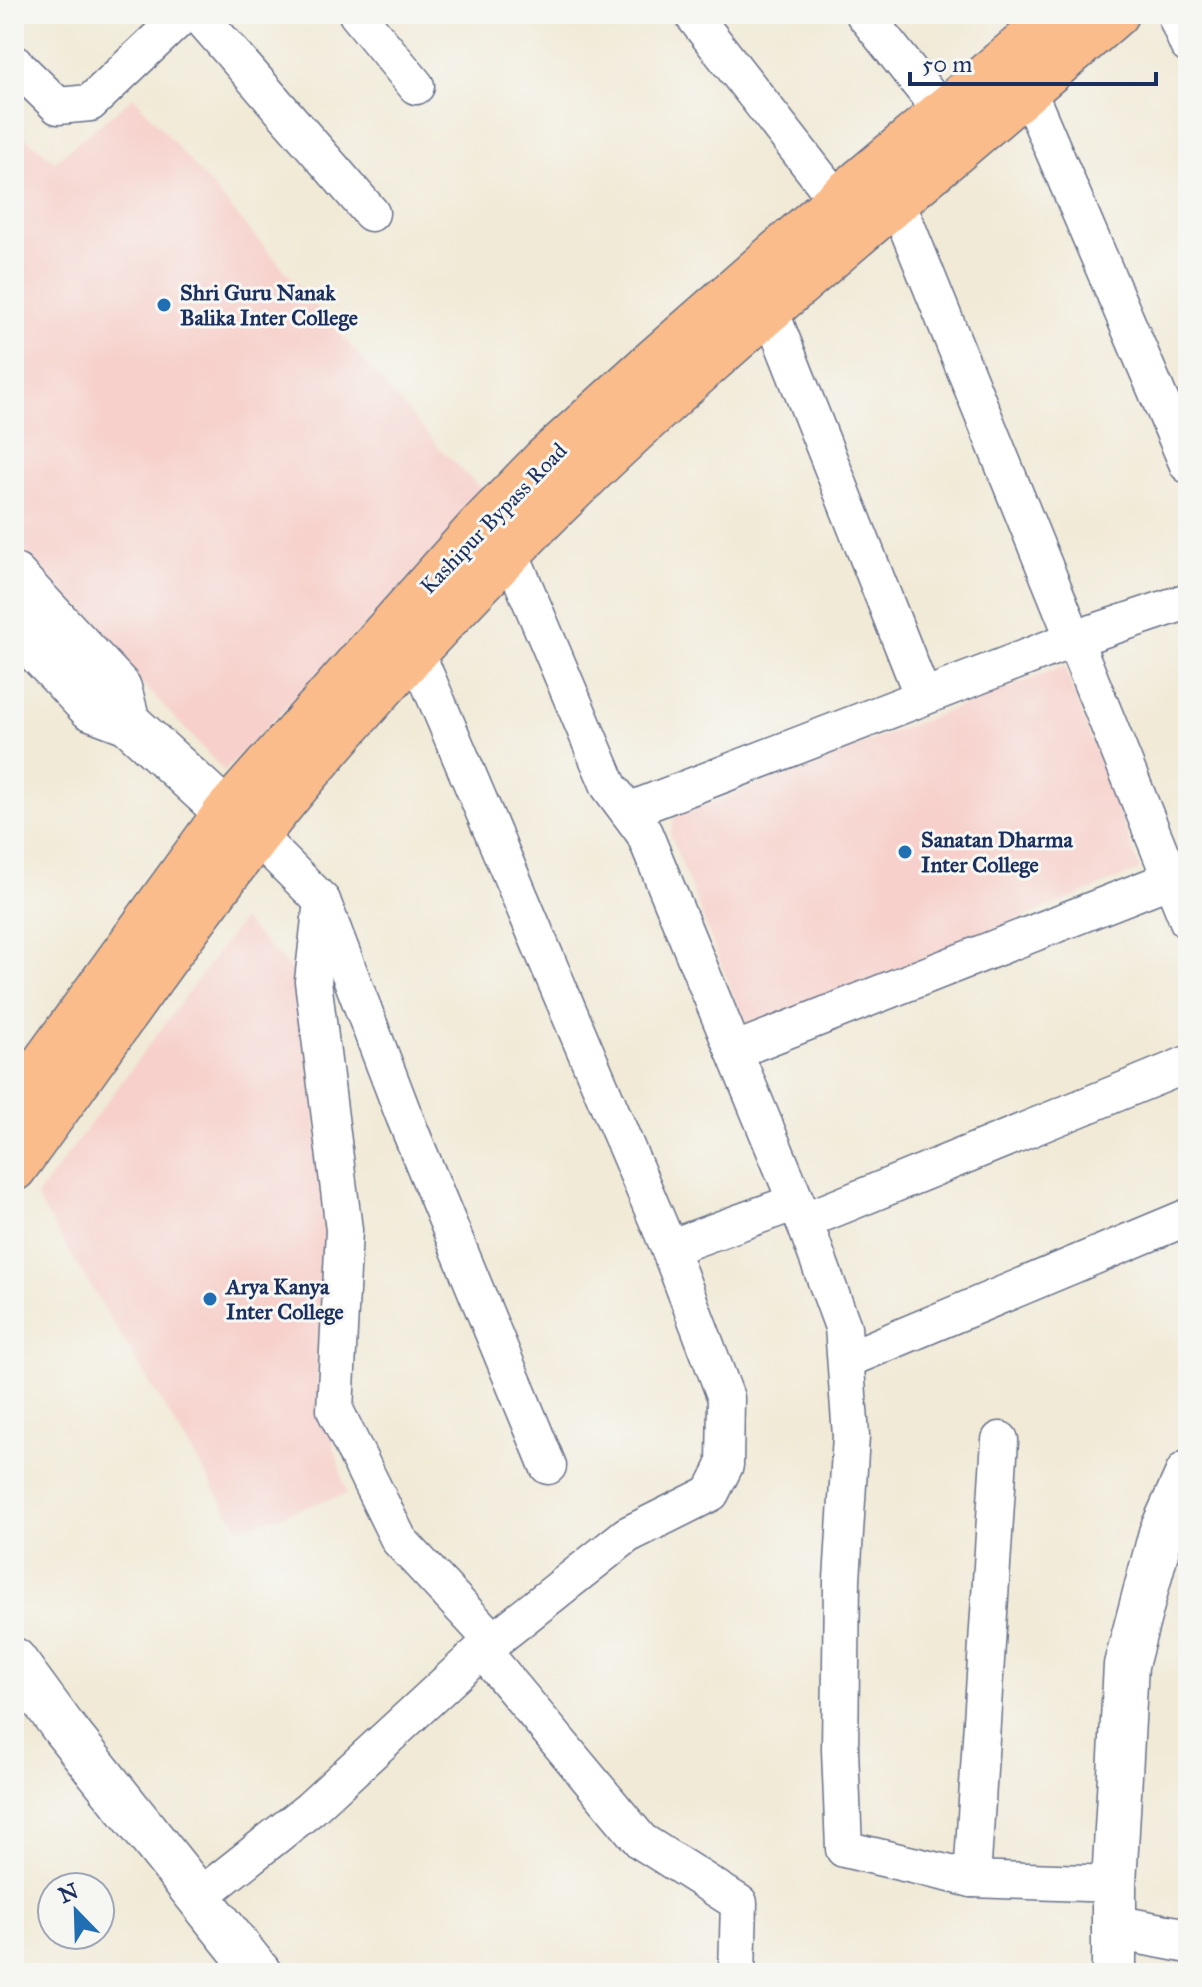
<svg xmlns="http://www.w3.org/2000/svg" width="1202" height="1987" font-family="'IM FELL Great Primer',serif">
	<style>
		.built { fill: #f7d0cb }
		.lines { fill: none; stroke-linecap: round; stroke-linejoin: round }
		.minor-casing { stroke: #667088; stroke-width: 39 }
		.tertiary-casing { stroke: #667088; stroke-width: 47 }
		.primary-casing { stroke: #667088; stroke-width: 47 }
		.minor { stroke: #fff; stroke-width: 36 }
		.tertiary { stroke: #fff; stroke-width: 44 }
		.primary { stroke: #fabc8b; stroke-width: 44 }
		.poi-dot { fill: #1f6fb2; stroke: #f6f6f2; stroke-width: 3 }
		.labels { text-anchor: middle; stroke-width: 6; stroke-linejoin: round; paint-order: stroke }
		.poi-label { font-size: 22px; font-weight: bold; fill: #1b2f5e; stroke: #f6f6f2; text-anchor: start }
		.street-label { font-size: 22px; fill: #1b2f5e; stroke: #f6f6f2 }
	</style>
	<rect width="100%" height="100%" fill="#f6f6f2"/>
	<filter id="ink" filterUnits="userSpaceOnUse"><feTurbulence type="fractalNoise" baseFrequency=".0125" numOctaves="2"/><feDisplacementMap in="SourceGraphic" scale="16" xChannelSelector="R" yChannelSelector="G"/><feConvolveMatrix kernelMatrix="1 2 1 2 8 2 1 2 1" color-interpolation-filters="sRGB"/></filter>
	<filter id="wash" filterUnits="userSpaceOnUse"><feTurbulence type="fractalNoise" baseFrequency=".006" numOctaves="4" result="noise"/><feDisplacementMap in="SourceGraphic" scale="32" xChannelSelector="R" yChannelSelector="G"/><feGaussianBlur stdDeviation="1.8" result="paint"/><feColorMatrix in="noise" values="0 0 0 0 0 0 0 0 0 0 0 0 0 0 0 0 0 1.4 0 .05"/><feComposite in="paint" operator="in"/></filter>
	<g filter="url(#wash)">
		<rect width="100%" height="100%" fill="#f1ead7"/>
		<!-- built -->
		<g class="built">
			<path d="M134 97 440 449 489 496 224 771 14 545V128L55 161Z"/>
			<path d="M1064 666 1140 870 747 1030 670 834 675 817Z"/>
			<path d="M242 920 299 978 328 1219 317 1378 346 1494 239 1529 36 1197Z"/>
		</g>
	</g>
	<g filter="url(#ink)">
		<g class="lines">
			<!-- minor casing -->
			<g class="minor-casing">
				<g id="minor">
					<path d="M198 14 371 213"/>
					<path d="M357 14 416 86"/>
					<path d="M692 14 837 200"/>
					<path d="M864 14 942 112"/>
					<path d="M1175 14 1188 45"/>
					<path d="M14 63 58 106 90 103 184 14"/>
					<path d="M1028 91 1188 465"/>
					<path d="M897 202 1188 921"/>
					<path d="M770 310 923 697"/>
					<path d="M510 552 609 786 644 833 804 1221 843 1327 851 1436 842 1580 840 1750 844 1849 972 1879 1114 1884"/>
					<path d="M628 811 1074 639 1188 601"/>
					<path d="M257 836 322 901 404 1116 548 1466"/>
					<path d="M322 901 313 981 344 1230 335 1410 399 1540 493 1641"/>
					<path d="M734 1051 1171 879"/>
					<path d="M804 1221 1188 1064"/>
					<path d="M669 1248 796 1202"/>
					<path d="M846 1360 1188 1217"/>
					<path d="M482 1650 641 1841 739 1903 737 1973"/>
					<path d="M972 1879 1000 1440"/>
					<path d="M199 1897 310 1809 482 1650 627 1535 711 1493 725 1465 726 1398 669 1248 416 652"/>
				</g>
			</g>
			<!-- tertiary casing -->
			<g class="tertiary-casing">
				<g id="tertiary">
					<path d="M14 576 119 688 128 722"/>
					<path d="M14 626 91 708 128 722 226 812"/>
					<path d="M14 1660 63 1727 259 1973"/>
					<path d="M1114 1927 1188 1941"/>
					<path d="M1114 1973V1884L1126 1665 1161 1533 1188 1473"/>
				</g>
			</g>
			<!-- primary casing -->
			<g class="primary-casing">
				<g id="primary">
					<path d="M14 1104 226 812 478 528 544 460 650 364 837 200 1059 14"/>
					<path d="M14 1169C95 1059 172 945 256 837 328 745 410 656 491 572 684 370 906 198 1116 14"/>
				</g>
			</g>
			<!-- minor -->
			<use href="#minor" class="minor"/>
			<!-- tertiary -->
			<use href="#tertiary" class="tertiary"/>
			<!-- primary -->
			<use href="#primary" class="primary"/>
		</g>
	</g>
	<!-- markers -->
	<g class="poi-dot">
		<circle cx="164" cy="305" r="8"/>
		<circle cx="905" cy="852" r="8"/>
		<circle cx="210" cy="1299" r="8"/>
	</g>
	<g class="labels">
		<!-- poi labels -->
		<g class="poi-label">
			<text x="180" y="300">Shri Guru Nanak<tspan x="180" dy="25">Balika Inter College</tspan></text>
			<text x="921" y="847">Sanatan Dharma<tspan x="921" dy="25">Inter College</tspan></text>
			<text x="226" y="1294">Arya Kanya<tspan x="226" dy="25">Inter College</tspan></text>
		</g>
		<!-- street labels -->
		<g class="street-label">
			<text transform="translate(493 518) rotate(-46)" y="8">Kashipur Bypass Road</text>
		</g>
	</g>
	<!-- margin -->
	<rect width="1202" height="1987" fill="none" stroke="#f6f6f2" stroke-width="48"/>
	<!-- north arrow -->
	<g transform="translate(76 1911) rotate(337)"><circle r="38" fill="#f6f6f2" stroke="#9ea6b7" stroke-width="2"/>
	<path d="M0-6L14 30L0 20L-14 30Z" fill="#1f6fb2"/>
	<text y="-12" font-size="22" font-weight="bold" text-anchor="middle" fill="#1b2f5e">N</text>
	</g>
	<!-- scale -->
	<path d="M910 72v12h246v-12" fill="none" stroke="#1b2f5e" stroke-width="4"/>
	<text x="922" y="72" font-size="24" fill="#1b2f5e" stroke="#f6f6f2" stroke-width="6" paint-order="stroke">50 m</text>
</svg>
